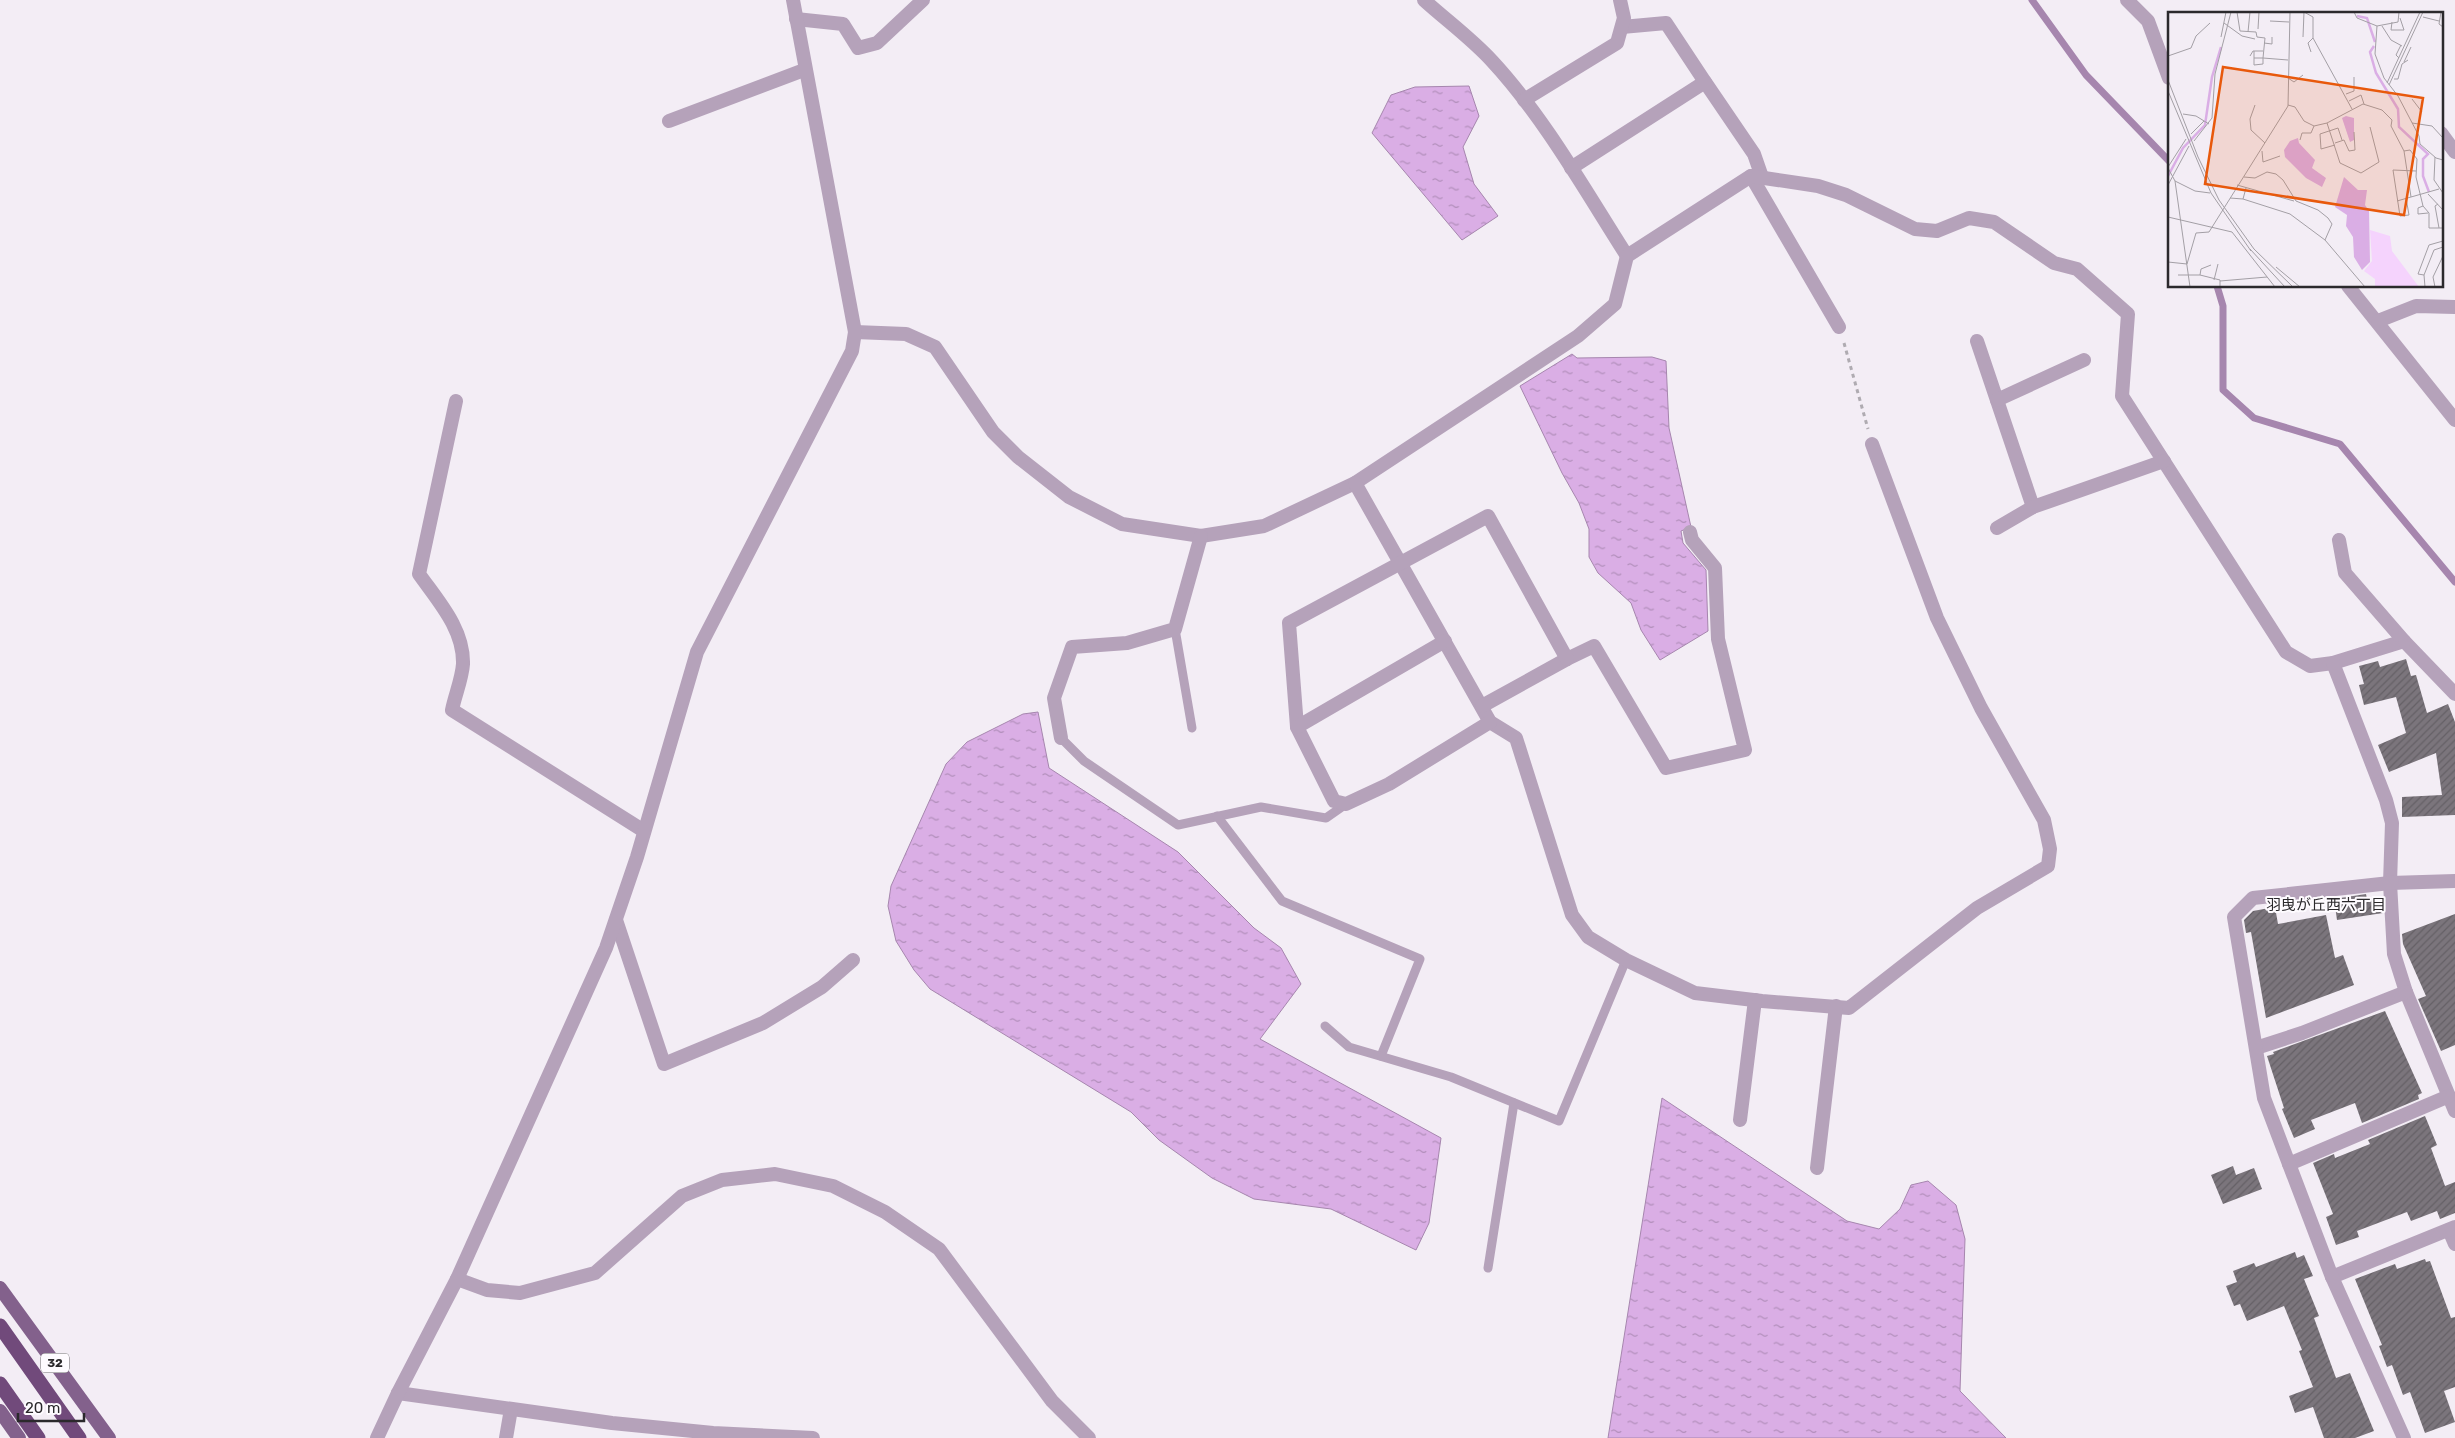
<svg xmlns="http://www.w3.org/2000/svg" width="2455" height="1438" font-family="Rubik,'Noto Sans JP',sans-serif">
	<style>
		.water { fill: url(#water-ripples); stroke: #a686ae }
		.lines { fill: none; stroke-linecap: round; stroke-linejoin: round }
		.stream { stroke: #a686ae; stroke-width: 7 }
		.building { fill: url(#building-hatch) }
		.path { stroke: #afabb1; stroke-width: 3; stroke-dasharray: 4 4; stroke-linecap: butt }
		.service { stroke: #b5a2ba; stroke-width: 9 }
		.minor { stroke: #b5a2ba; stroke-width: 14 }
		.primary { stroke: #83618c; stroke-width: 14 }
		.motorway { stroke: #714a7b; stroke-width: 15 }
		.labels { text-anchor: middle; stroke-width: 4; stroke-linejoin: round; paint-order: stroke }
		.shield { fill: #fefbff; stroke: #6a686b; stroke-width: 1 }
		.shield-label { font-size: 12px; font-weight: bold; fill: #2b292c }
		.neighbourhood-label { font-size: 15px; fill: #2b292c; stroke: #fefbff }
		.inset-river { fill: none; stroke: #daaee5; stroke-width: 2.5 }
		.inset-road { fill: none; stroke: #a39fa5; stroke-width: 1 }
		.view { fill: #e8590c; fill-opacity: 0.15; stroke: #e8590c; stroke-width: 2.5 }
		.inset-edge { fill: none; stroke: #2b292c; stroke-width: 2.5 }
	</style>
	<defs>
		<pattern id="water-ripples" width="26" height="14" patternUnits="userSpaceOnUse" patternTransform="scale(1.25)"><rect width="26" height="14" fill="#daaee5"/><path d="M2 4q2-2 4 0t4 0M15 11q2-2 4 0t4 0" fill="none" stroke="#b18eba"/></pattern>
		<pattern id="building-hatch" width="6" height="6" patternUnits="userSpaceOnUse" patternTransform="scale(1.25)"><rect width="6" height="6" fill="#7b757c"/><path d="M-1 1l2-2M0 6l6-6M5 7l2-2" fill="none" stroke="#656066"/></pattern>
	</defs>
	<rect width="100%" height="100%" fill="#f3edf5"/>
	<!-- water -->
	<g class="water">
		<path d="M1469 86 1479 116 1463 147 1474 184 1498 216 1462 240 1372 133 1391 95 1415 87Z"/>
		<path d="M1572 354 1577 358 1652 357 1666 361 1669 428 1691 527 1681 531 1683 543 1706 570 1708 631 1660 660 1641 630 1631 603 1598 573 1589 557V529L1579 503 1562 473 1520 386Z"/>
		<path d="M1038 712 1049 768 1178 852 1254 928 1281 948 1301 984 1260 1039 1441 1138 1429 1223 1416 1250 1331 1209 1254 1199 1212 1178 1159 1140 1131 1112 930 989 914 970 896 941 888 906 891 886 946 764 967 742 1023 714Z"/>
		<path d="M1662 1098 1847 1221 1879 1229 1900 1209 1911 1185 1928 1181 1956 1205 1965 1239 1960 1391 2006 1438H1608Z"/>
	</g>
	<g class="lines">
		<!-- stream -->
		<g class="stream">
			<path d="M2032 0 2086 75 2169 161"/>
			<path d="M2217 286 2223 306V390L2254 418 2340 444 2455 582"/>
		</g>
	</g>
	<!-- building -->
	<g class="building">
		<path d="M2406 659 2411 676 2416 675 2427 713 2448 704 2455 722V815L2402 817V797L2442 795 2436 753 2389 772 2378 745 2406 733 2396 697 2364 705 2359 685 2364 684 2359 666 2378 661 2380 667Z"/>
		<path d="M2366 894 2367 899 2382 898 2383 913 2337 920 2334 899Z"/>
		<path d="M2275 907 2278 924 2326 915 2335 958 2343 955 2354 985 2266 1018 2251 932 2246 933 2244 920 2253 911Z"/>
		<path d="M2455 914V1045L2441 1051 2418 999 2426 996 2403 944 2402 934Z"/>
		<path d="M2385 1011 2422 1093 2418 1095 2419 1099 2362 1123 2355 1103 2311 1120 2315 1129 2294 1138 2282 1109 2284 1108 2267 1056 2274 1054 2273 1052Z"/>
		<path d="M2425 1116 2437 1145 2431 1148 2445 1186 2455 1182V1213L2440 1219 2437 1211 2411 1221 2407 1212 2357 1231 2359 1237 2336 1245 2326 1217 2333 1214 2313 1163 2334 1154 2335 1158 2370 1144 2368 1140Z"/>
		<path d="M2233 1166 2236 1175 2254 1168 2262 1189 2223 1204 2211 1175Z"/>
		<path d="M2295 1252 2297 1258 2304 1255 2313 1276 2304 1279 2319 1316 2314 1318 2336 1378 2350 1373 2374 1431 2355 1438H2324L2313 1407 2295 1413 2289 1396 2313 1387 2299 1351 2302 1350 2284 1306 2247 1321 2240 1304 2234 1306 2226 1286 2237 1282 2233 1271 2254 1263 2256 1267Z"/>
		<path d="M2425 1259 2426 1262 2430 1261 2451 1318 2455 1317V1387L2444 1391 2455 1422 2425 1433 2410 1392 2403 1395 2392 1365 2387 1367 2379 1346 2382 1345 2355 1279 2395 1264 2397 1269Z"/>
	</g>
	<g class="lines">
		<!-- path -->
		<path class="path" d="M1844 343 1868 429"/>
		<!-- service -->
		<g class="service">
			<path d="M1175 629 1192 728"/>
			<path d="M1061 738 1084 761 1178 825 1261 807 1326 818 1346 804"/>
			<path d="M1217 816 1282 901 1420 959 1381 1056"/>
			<path d="M1325 1026 1349 1047 1451 1077 1559 1121 1626 960"/>
			<path d="M1488 1268 1514 1103"/>
		</g>
		<!-- minor -->
		<g class="minor">
			<path d="M1424 0C1446 20 1472 39 1492 61 1544 117 1586 192 1627 256"/>
			<path d="M2127 0 2148 21 2169 78"/>
			<path d="M796 19 843 24 858 48 877 43 923 0"/>
			<path d="M1622 27 1666 23 1705 82"/>
			<path d="M1524 100 1617 43 1624 18 1620 0"/>
			<path d="M669 121 804 70"/>
			<path d="M2441 133 2455 152"/>
			<path d="M1571 168 1705 82 1754 154 1762 177"/>
			<path d="M1751 176 1839 327"/>
			<path d="M2348 286 2455 420"/>
			<path d="M2378 321 2416 306 2455 307"/>
			<path d="M855 332 906 334 935 347 993 432 1018 457 1069 497 1122 524 1201 536 1264 526 1355 483 1578 336 1615 304 1627 256 1751 176 1818 186 1846 195 1915 229 1937 231 1969 218 1994 222 2054 263 2077 269 2128 314 2122 396 2286 652 2310 666 2333 663 2404 641 2455 694"/>
			<path d="M1977 341 2033 507"/>
			<path d="M1997 400 2084 360"/>
			<path d="M456 401 419 574C438 601 464 629 463 664 462 679 455 695 452 710L644 831"/>
			<path d="M1355 483 1490 722 1516 738 1572 915 1588 937 1626 960 1695 993 1762 1001 1849 1008 1977 908 2048 866 2050 849 2044 820 1981 708 1937 618 1872 444"/>
			<path d="M1997 528 2033 507 2164 461"/>
			<path d="M2339 540 2345 573 2404 641"/>
			<path d="M2333 663 2386 800 2392 823 2390 883 2394 954 2406 992 2455 1111"/>
			<path d="M1482 706 1567 659 1594 646 1666 768 1745 750 1718 639 1715 568 1692 540 1690 532"/>
			<path d="M1490 722 1389 784 1346 804 1334 801 1297 727 1289 623 1488 516 1567 659"/>
			<path d="M1297 727 1445 641"/>
			<path d="M1061 738 1054 698 1072 647 1127 643 1175 629 1201 536"/>
			<path d="M616 920 664 1064 763 1023 822 987 853 960"/>
			<path d="M2256 1048 2302 1033 2406 992"/>
			<path d="M1740 1120 1755 1000"/>
			<path d="M2289 1164 2449 1096"/>
			<path d="M1817 1168 1836 1006"/>
			<path d="M2449 1230 2455 1244"/>
			<path d="M2332 1277 2455 1227"/>
			<path d="M457 1279 487 1290 520 1293 595 1273 682 1196 722 1180 775 1174 833 1186 885 1212 939 1249 1052 1401 1089 1438"/>
			<path d="M398 1393 612 1423 713 1433 813 1438"/>
			<path d="M377 1438 398 1393 457 1279 606 948 637 857 697 652 852 351 855 332 793 0"/>
			<path d="M506 1438 511 1409"/>
			<path d="M2404 1438 2332 1277 2264 1098 2234 917 2253 898 2390 883 2455 881"/>
		</g>
		<!-- primary -->
		<g class="primary">
			<path d="M0 1288 109 1438"/>
			<path d="M0 1411 19 1438"/>
		</g>
		<!-- motorway -->
		<g class="motorway">
			<path d="M0 1326 79 1438"/>
			<path d="M0 1384 38 1438"/>
		</g>
	</g>
	<g class="labels">
		<!-- shield labels -->
		<rect class="shield" x="41" y="1353.5" width="28" height="19" rx="4"/>
		<g class="shield-label">
			<text x="55" y="1367">32</text>
		</g>
		<!-- neighbourhood labels -->
		<g class="neighbourhood-label">
			<text x="2326" y="910">羽曳が丘西六丁目</text>
		</g>
	</g>
	<!-- overview -->
	<g transform="translate(2168 12)">
		<rect width="275" height="275" fill="#f3edf5"/>
		<path d="M202 218 222 224 224 239 251 275H207V267L196 259 204 249Z" fill="#f5d3fd"/>
		<path d="M178 104 186 106V128L182 130 174 106ZM130 126 131 131 147 148 144 156 158 166 154 175 138 166 117 145 116 138 122 129ZM176 165 190 178H199L197 193 201 199 202 250 194 258 186 245 185 225 178 214 179 203 167 195Z" fill="#daaee5"/>
		<path class="inset-river" d="M189 4 199 6 207 30M206 34 202 40 208 61 230 97 231 115 260 142 255 147V164L261 180M0 164 15 136 37 113 44 65 53 35"/>
		<path class="inset-road" d="M69 0 72 19 88 20 89 25 97 26 95 46 120 48M136 0 145 5V26L184 97M186 0 189 6 209 14 207 42 216 66 230 84 251 124 252 132 268 146 275 148M273 0 271 12 275 15M255 5 271 9M102 9 121 10M224 10 223 18H236L232 6M56 11 74 24 87 27M209 14 230 10 231 0M214 14 223 28 234 34M90 17 91 0M80 20 82 0M53 25 58 0M135 25 136 0M96 31 104 32V25M143 40 140 31 145 26M0 44 23 36 28 24 42 11M82 44 85 39H95M86 46H95V52L86 53V39M231 46 228 43 233 33M236 50 243 35M120 66 126 70 135 63M226 67H230L234 52 240 48M0 68 30 145 51 188 86 237 125 275M219 71 252 0M221 73 255 0M0 79 43 181 83 239M178 82 186 79V65M244 87 254 100M181 89 193 83 196 92M87 93 82 107 83 118 97 131M120 93 127 95 136 109 146 114 159 111 195 92 214 98 224 108 223 114 236 139 243 185M15 102 28 104 41 112M159 111 172 151 193 161 211 150 202 115M244 111 264 114 275 126M23 122 36 109M132 128 134 121H143L146 114M26 129 44 106 47 62 63 0M167 131 176 128 181 139 187 138 186 120M167 133 153 137 152 122 170 116 174 128M94 139 95 150 112 144M236 139 242 138 249 147 248 165 255 194 261 201V216H275M267 145 266 168 275 181M0 155 18 127M0 156 7 169 22 275M76 165 87 166 99 160 108 162 115 168 128 189 150 198 160 206 164 212 157 228 197 275M7 169 27 179 42 181M0 173 21 134M69 173 126 189M260 182 275 198M62 186 75 187 78 176M238 186 241 203 232 204 225 158 248 159M75 187 122 202 157 228M229 189 271 177M270 192 267 194 271 216M255 194 250 196V202L260 201M0 205 64 220 107 275M82 237 117 275M0 250 19 252M19 252 28 221 41 220 120 94 122 0M43 253 33 257 32 263 52 268V275M108 255 132 275M10 263H32M256 263 250 262 261 233 275 229M46 268 50 252M52 269 99 265M257 275 256 263 266 238 275 235M267 275 265 265 275 244"/>
		<path class="view" d="M55 55 255 86 236 203 37 172Z"/>
		<rect width="275" height="275" class="inset-edge"/>
	</g>
	<!-- scale -->
	<path d="M18 1413v8h66v-8" fill="none" stroke="#2b292c" stroke-width="2.5"/>
	<text x="25" y="1413" font-size="15" fill="#2b292c" stroke="#fefbff" stroke-width="4" paint-order="stroke">20 m</text>
</svg>
